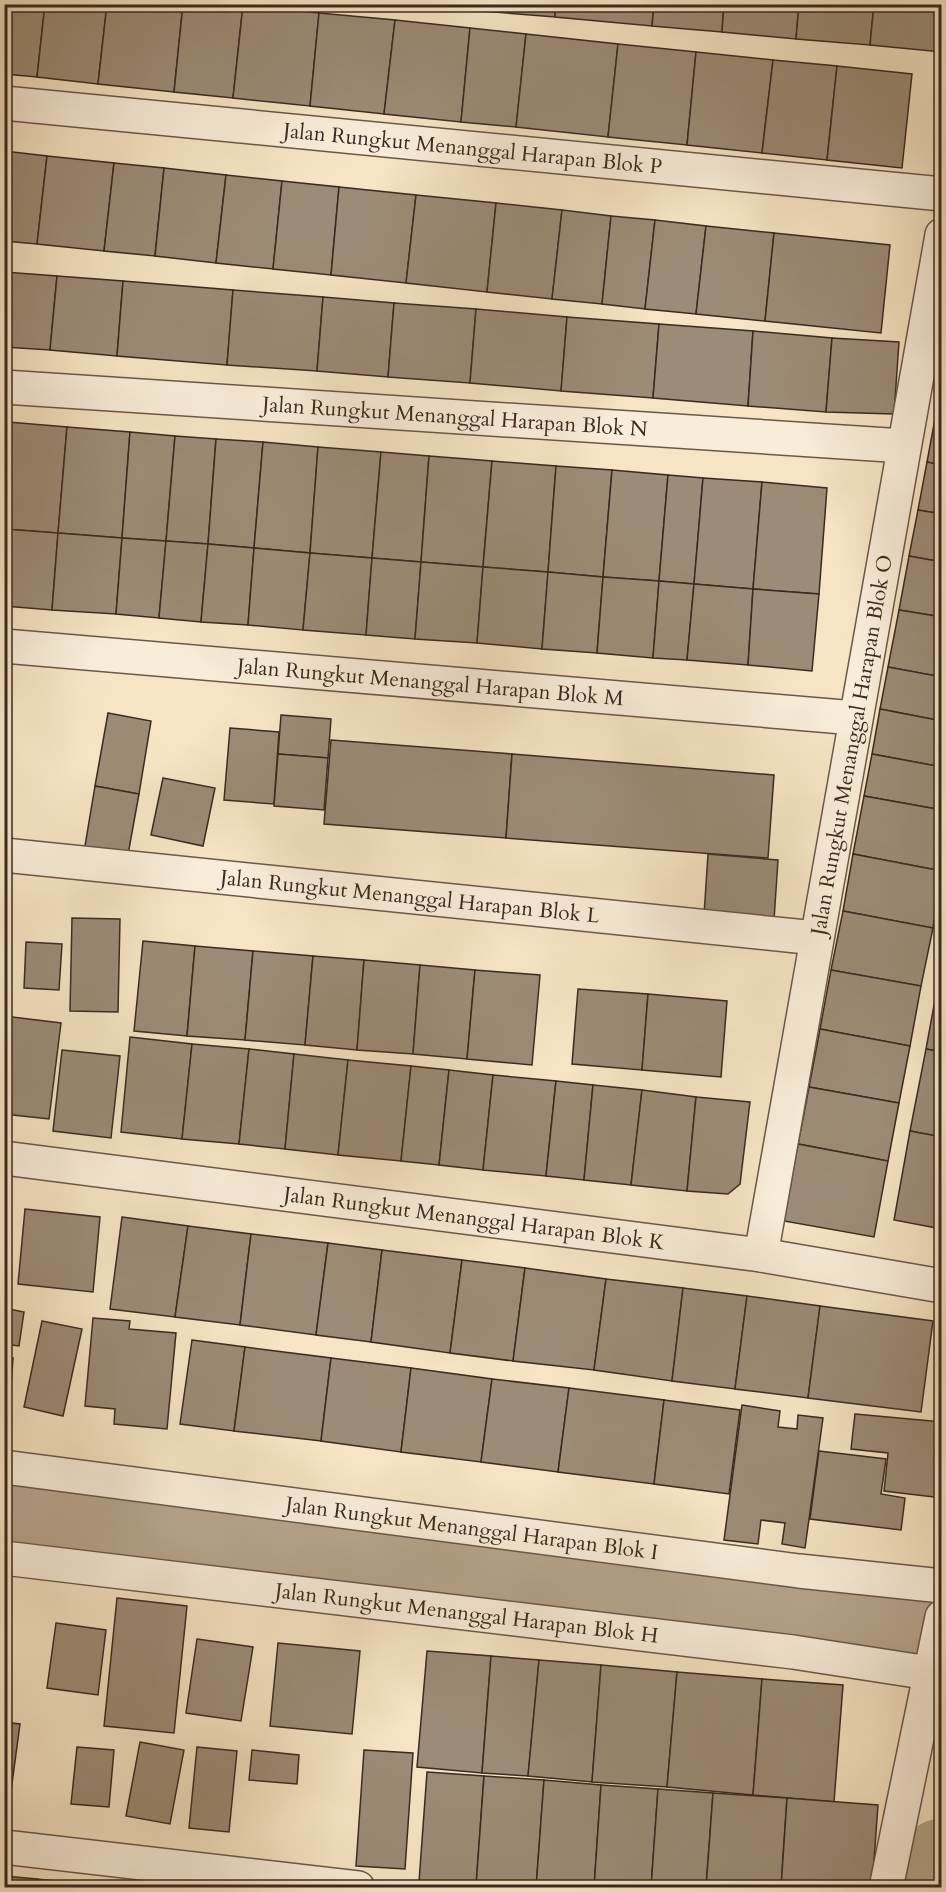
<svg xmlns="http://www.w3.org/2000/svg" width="946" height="1892" font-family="Cardo,serif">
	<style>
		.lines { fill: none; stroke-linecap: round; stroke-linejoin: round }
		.river { stroke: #b6a58d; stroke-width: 87 }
		.building { fill: #9c8b76; stroke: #3b2a22; stroke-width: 1.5 }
		.minor-casing { stroke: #6a584a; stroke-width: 36 }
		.minor { stroke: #f9edd9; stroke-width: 33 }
		.labels { text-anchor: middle; stroke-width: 5; stroke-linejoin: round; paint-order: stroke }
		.street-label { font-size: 21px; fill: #3b2a22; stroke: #f9edd9 }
	</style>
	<rect width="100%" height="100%" fill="#f6e4c4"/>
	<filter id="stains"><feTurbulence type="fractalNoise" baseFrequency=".00333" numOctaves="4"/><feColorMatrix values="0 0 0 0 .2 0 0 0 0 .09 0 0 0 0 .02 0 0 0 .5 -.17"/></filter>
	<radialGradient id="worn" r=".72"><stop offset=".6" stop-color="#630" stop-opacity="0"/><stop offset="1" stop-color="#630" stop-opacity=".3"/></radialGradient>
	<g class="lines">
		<!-- river -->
		<g class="river">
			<path d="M4 1516 942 1634"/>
			<path d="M937 1888 942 1862"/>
		</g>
	</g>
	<!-- building -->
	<g class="building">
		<path d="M4 4H45L37 77 4 74Z"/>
		<path d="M45 4H107L98 84 37 77Z"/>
		<path d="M107 4H183L174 92 98 84Z"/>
		<path d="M183 4 243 5 233 98 174 92Z"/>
		<path d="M411 4H470V10Z"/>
		<path d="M470 4H556L555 17 470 10Z"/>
		<path d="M556 4H654L652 26 555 17Z"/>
		<path d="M654 4H724L722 32 652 26Z"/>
		<path d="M724 4H799L796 39 722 32Z"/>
		<path d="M799 4H874L870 45 796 39Z"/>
		<path d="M874 4H942V52L870 45Z"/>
		<path d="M243 5 319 13 310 106 233 98Z"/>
		<path d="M319 13 395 20 384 114 310 106Z"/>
		<path d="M395 20 470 28 461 122 384 114Z"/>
		<path d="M470 28 526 34 516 127 461 122Z"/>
		<path d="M526 34 618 44 608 137 516 127Z"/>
		<path d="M618 44 696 52 687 145 608 137Z"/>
		<path d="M696 52 773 60 762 153 687 145Z"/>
		<path d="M773 60 837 66 827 160 762 153Z"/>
		<path d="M837 66 912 74 902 168 827 160Z"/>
		<path d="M4 151 47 156 37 244 4 241Z"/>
		<path d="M47 156 114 163 104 251 37 244Z"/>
		<path d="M114 163 164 168 155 256 104 251Z"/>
		<path d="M164 168 226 175 216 263 155 256Z"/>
		<path d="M226 175 282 181 273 269 216 263Z"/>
		<path d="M282 181 339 187 331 275 273 269Z"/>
		<path d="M339 187 416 195 406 283 331 275Z"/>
		<path d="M416 195 496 203 487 292 406 283Z"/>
		<path d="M496 203 562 210 552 299 487 292Z"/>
		<path d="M562 210 611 216 602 304 552 299Z"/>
		<path d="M611 216 655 220 645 309 602 304Z"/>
		<path d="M655 220 706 226 696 314 645 309Z"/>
		<path d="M706 226 774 233 765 321 696 314Z"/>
		<path d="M774 233 890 245 881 333 765 321Z"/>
		<path d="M4 272 57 276 50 350 4 347Z"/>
		<path d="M57 276 123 281 117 356 50 350Z"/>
		<path d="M123 281 233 290 227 365 117 356Z"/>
		<path d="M233 290 323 297 317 371 227 365Z"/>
		<path d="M323 297 394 303 388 377 317 371Z"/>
		<path d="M394 303 476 309 470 383 388 377Z"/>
		<path d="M476 309 567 317 561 391 470 383Z"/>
		<path d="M567 317 659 324 653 398 561 391Z"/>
		<path d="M659 324 753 331 748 406 653 398Z"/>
		<path d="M753 331 832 338 826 412 748 406Z"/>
		<path d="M832 338 899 342 894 414 826 412Z"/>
		<path d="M942 383V425L934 424Z"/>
		<path d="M4 422H8L4 467Z"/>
		<path d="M8 422 67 427 58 533 4 529V467Z"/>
		<path d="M934 424 942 425V465L927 462Z"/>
		<path d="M67 427 130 432 122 538 58 533Z"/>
		<path d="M130 432 175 436 166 541 122 538Z"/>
		<path d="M175 436 216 439 208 544 166 541Z"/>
		<path d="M216 439 263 442 254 548 208 544Z"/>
		<path d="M263 442 318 447 310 553 254 548Z"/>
		<path d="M318 447 381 452 372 558 310 553Z"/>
		<path d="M381 452 429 456 421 562 372 558Z"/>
		<path d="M429 456 492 461 483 567 421 562Z"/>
		<path d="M492 461 556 466 548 572 483 567Z"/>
		<path d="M927 462 942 465V514L918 510Z"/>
		<path d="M556 466 612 470 603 577 548 572Z"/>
		<path d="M612 470 668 475 659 581 603 577Z"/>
		<path d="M668 475 703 478 694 584 659 581Z"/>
		<path d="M703 478 762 482 753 589 694 584Z"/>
		<path d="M762 482 827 488 819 594 753 589Z"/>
		<path d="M918 510 942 514V562L909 556Z"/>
		<path d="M4 529 58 533 52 610 4 606Z"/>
		<path d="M58 533 122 538 116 614 52 610Z"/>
		<path d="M122 538 166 541 159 618 116 614Z"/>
		<path d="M166 541 208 544 201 622 159 618Z"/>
		<path d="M208 544 254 548 248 625 201 622Z"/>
		<path d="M254 548 310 553 303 630 248 625Z"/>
		<path d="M310 553 372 558 366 635 303 630Z"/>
		<path d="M909 556 942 562V617L899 610Z"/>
		<path d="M372 558 421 562 415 639 366 635Z"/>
		<path d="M421 562 483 567 477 643 415 639Z"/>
		<path d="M483 567 548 572 542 649 477 643Z"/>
		<path d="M548 572 603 577 597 653 542 649Z"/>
		<path d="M603 577 659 581 653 658 597 653Z"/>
		<path d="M659 581 694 584 687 660 653 658Z"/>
		<path d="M694 584 753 589 748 665 687 660Z"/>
		<path d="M753 589 819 594 812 671 748 665Z"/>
		<path d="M899 610 942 617V677L888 667Z"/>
		<path d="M888 667 942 677V721L880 709Z"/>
		<path d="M880 709 942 721V767L872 754Z"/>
		<path d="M108 713 151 721 139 794 95 786Z"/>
		<path d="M281 715 331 719 328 758 278 754Z"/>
		<path d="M230 728 279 732 274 804 224 800Z"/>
		<path d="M331 740 512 754 506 838 324 824Z"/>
		<path d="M278 754 328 758 324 810 274 806Z"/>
		<path d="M512 754 774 775 768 858 506 838Z"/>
		<path d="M872 754 942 767V810L864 796Z"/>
		<path d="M163 778 215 788 203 846 151 835Z"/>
		<path d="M95 786 139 794 127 860 84 852Z"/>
		<path d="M864 796 942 810V871L853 854Z"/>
		<path d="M708 854 778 860 774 920 704 915Z"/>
		<path d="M853 854 942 871 933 928 843 911Z"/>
		<path d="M843 911 933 928 921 986 831 970Z"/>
		<path d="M72 918 120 919 118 1012 70 1011Z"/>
		<path d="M143 941 195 946 187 1036 134 1031Z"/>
		<path d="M26 942 62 944 59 990 24 988Z"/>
		<path d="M4 945H7L6 979H4Z"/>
		<path d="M195 946 253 951 245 1040 187 1036Z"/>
		<path d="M253 951 313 956 305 1045 245 1040Z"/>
		<path d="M313 956 364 960 357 1050 305 1045Z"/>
		<path d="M364 960 420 965 413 1054 357 1050Z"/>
		<path d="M420 965 475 970 467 1059 413 1054Z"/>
		<path d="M941 967H942V1052L926 1049Z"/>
		<path d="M475 970 540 975 532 1065 467 1059Z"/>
		<path d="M831 970 921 986 910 1046 820 1029Z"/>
		<path d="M578 989 648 994 642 1070 572 1064Z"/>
		<path d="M648 994 727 1001 721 1077 642 1070Z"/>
		<path d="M4 1016 61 1023 49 1119 4 1114Z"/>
		<path d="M820 1029 910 1046 899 1103 809 1087Z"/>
		<path d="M130 1037 192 1044 182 1139 121 1132Z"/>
		<path d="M192 1044 249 1049 239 1144 182 1139Z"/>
		<path d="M249 1049 294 1054 285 1149 239 1144Z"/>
		<path d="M926 1049 942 1052V1137L910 1131Z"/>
		<path d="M62 1050 120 1056 111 1138 53 1131Z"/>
		<path d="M294 1054 348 1060 338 1155 285 1149Z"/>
		<path d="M348 1060 411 1066 401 1161 338 1155Z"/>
		<path d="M411 1066 449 1070 439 1165 401 1161Z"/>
		<path d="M449 1070 493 1075 483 1170 439 1165Z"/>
		<path d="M493 1075 556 1081 546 1176 483 1170Z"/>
		<path d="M556 1081 593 1085 584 1180 546 1176Z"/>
		<path d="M593 1085 642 1090 631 1185 584 1180Z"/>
		<path d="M809 1087 899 1103 888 1161 798 1144Z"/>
		<path d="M642 1090 696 1097 687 1191 631 1185Z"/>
		<path d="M696 1097 750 1102 740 1184 728 1194 687 1191Z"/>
		<path d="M910 1131 942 1137V1229L894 1220Z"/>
		<path d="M798 1144 888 1161 874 1237 784 1221Z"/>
		<path d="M25 1209 100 1217 93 1292 18 1284Z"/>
		<path d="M122 1217 188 1226 175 1317 110 1309Z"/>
		<path d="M188 1226 251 1234 240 1325 175 1317Z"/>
		<path d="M251 1234 328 1243 316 1335 240 1325Z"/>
		<path d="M328 1243 382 1250 371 1342 316 1335Z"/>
		<path d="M382 1250 462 1260 450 1353 371 1342Z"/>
		<path d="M462 1260 525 1268 513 1361 450 1353Z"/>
		<path d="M525 1268 606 1279 594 1370 513 1361Z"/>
		<path d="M606 1279 683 1288 672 1381 594 1370Z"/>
		<path d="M683 1288 747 1296 735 1389 672 1381Z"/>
		<path d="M747 1296 820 1306 808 1398 735 1389Z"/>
		<path d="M820 1306 933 1321 921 1412 808 1398Z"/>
		<path d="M4 1308 24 1312 19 1346 4 1344Z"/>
		<path d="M93 1318 130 1321 129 1329 176 1333 167 1429 114 1424 115 1409 85 1406Z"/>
		<path d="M42 1321 82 1329 63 1416 24 1407Z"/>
		<path d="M192 1340 245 1347 234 1431 180 1424Z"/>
		<path d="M245 1347 331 1358 321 1441 234 1431Z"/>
		<path d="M4 1357 13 1358 11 1387 4 1386Z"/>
		<path d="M331 1358 411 1368 401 1452 321 1441Z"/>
		<path d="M411 1368 492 1379 481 1462 401 1452Z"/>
		<path d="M492 1379 569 1388 558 1472 481 1462Z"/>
		<path d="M569 1388 664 1400 654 1484 558 1472Z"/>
		<path d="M664 1400 740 1410 729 1494 654 1484Z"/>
		<path d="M742 1405 780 1411 778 1427 797 1429 798 1415 823 1418 805 1548 782 1544 785 1523 761 1520 758 1544 724 1540Z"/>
		<path d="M855 1414 942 1422V1498L884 1491 888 1453 851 1449Z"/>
		<path d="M819 1451 886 1459 881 1494 905 1498 901 1530 810 1519Z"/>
		<path d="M117 1598 187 1606 174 1733 104 1726Z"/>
		<path d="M56 1623 106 1630 98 1695 47 1688Z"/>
		<path d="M197 1639 253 1647 241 1721 186 1713Z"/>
		<path d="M278 1643 360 1651 352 1734 270 1726Z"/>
		<path d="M427 1651 491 1656 482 1773 417 1767Z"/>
		<path d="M491 1656 539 1660 528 1776 482 1773Z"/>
		<path d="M539 1660 601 1665 592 1782 528 1776Z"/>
		<path d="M601 1665 677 1672 667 1787 592 1782Z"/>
		<path d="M677 1672 762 1679 753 1795 667 1787Z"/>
		<path d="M762 1679 843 1685 834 1802 753 1795Z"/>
		<path d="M4 1722 20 1724 7 1821 4 1820Z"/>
		<path d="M140 1742 184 1750 170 1824 126 1816Z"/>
		<path d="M77 1747 114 1750 109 1807 71 1804Z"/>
		<path d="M197 1747 237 1751 229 1832 189 1828Z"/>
		<path d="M252 1750 299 1755 297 1784 249 1780Z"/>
		<path d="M364 1750 413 1753 405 1869 356 1866Z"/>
		<path d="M427 1772 484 1776 476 1886 419 1882Z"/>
		<path d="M484 1776 544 1780 536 1888 476 1886Z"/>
		<path d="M544 1780 601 1785 594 1888H536Z"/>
		<path d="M601 1785 658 1789 651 1888H594Z"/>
		<path d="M658 1789 713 1793 706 1888H651Z"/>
		<path d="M713 1793 787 1798 781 1888H706Z"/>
		<path d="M787 1798 878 1805 872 1888H781Z"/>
		<path d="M4 1876 37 1879 36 1888H4Z"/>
		<path d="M37 1879 83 1884V1888H36Z"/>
		<path d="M83 1884 112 1888H83Z"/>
	</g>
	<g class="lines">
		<!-- minor casing -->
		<g class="minor-casing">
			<g id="minor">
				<path id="s1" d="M4 103 942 194"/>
				<path id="s2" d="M4 387 904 446"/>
				<path id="s3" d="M4 646 855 718"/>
				<path id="s4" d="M4 855 816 938"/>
				<path id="s5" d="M4 1158 761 1255 942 1286"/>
				<path id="s6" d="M761 1255 942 235"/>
				<path id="s7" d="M4 1467 799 1571 942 1586"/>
				<path id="s8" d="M4 1558 793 1652 929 1673"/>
				<path d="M4 1847 358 1888"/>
				<path d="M886 1888 942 1617"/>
			</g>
		</g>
		<!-- minor -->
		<use href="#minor" class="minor"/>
	</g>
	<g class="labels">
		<!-- street labels -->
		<g class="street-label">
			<text dy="7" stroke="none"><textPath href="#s1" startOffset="471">Jalan Rungkut Menanggal Harapan Blok P</textPath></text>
			<text dy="7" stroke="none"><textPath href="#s2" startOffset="452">Jalan Rungkut Menanggal Harapan Blok N</textPath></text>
			<text dy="7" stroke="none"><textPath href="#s3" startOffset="428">Jalan Rungkut Menanggal Harapan Blok M</textPath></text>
			<text dy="7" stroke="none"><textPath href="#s6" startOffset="518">Jalan Rungkut Menanggal Harapan Blok O</textPath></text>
			<text dy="7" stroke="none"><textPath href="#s4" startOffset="408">Jalan Rungkut Menanggal Harapan Blok L</textPath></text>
			<text dy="7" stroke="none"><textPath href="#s5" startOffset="474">Jalan Rungkut Menanggal Harapan Blok K</textPath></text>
			<text dy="7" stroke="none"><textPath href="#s7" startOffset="472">Jalan Rungkut Menanggal Harapan Blok I</textPath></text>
			<text dy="7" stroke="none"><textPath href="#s8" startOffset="466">Jalan Rungkut Menanggal Harapan Blok H</textPath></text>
		</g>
	</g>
	<!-- margin -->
	<rect width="946" height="1892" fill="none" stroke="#f6e4c4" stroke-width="24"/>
	<rect x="6" y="6" width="934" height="1880" fill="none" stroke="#3b2a22" stroke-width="3"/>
	<rect x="12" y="12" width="922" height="1868" fill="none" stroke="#3b2a22" stroke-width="1.5"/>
	<rect width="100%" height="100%" filter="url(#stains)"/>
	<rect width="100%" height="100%" fill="url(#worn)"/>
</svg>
